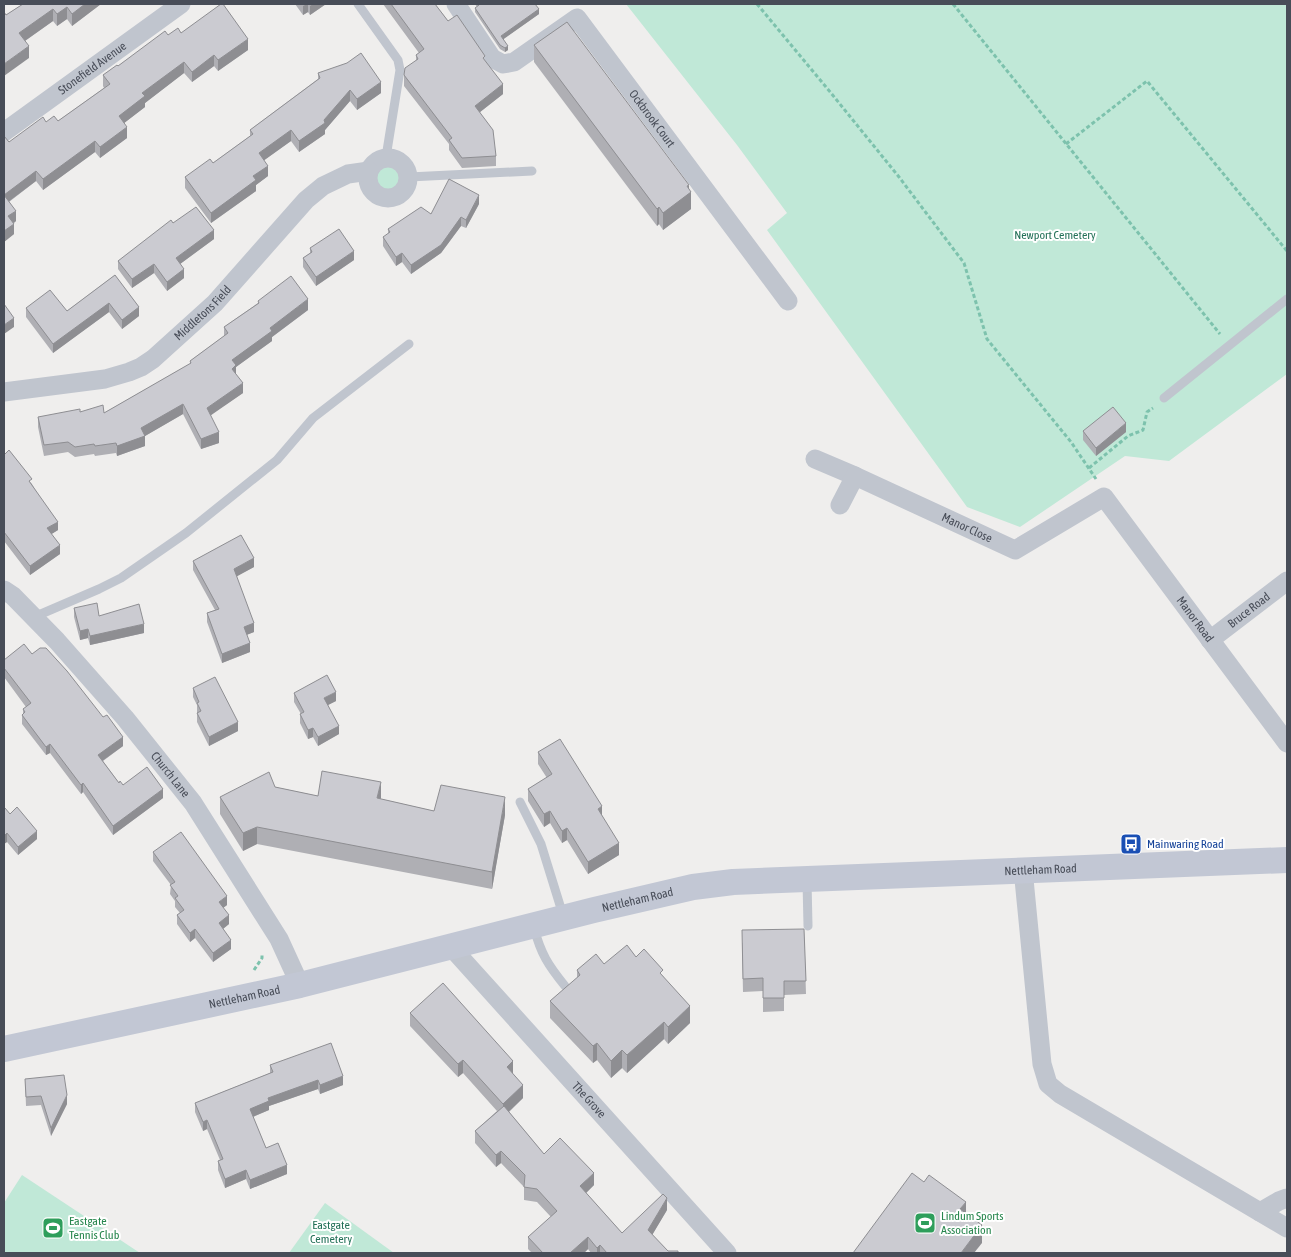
<svg xmlns="http://www.w3.org/2000/svg" width="1291" height="1257" font-family="'Asap Condensed',sans-serif">
	<style>
		.green { fill: #c0e8d7 }
		.lines { fill: none; stroke-linecap: round; stroke-linejoin: round }
		.path { stroke: #7dc2ad; stroke-width: 3; stroke-dasharray: 4 2.5; stroke-linecap: butt }
		.lane { stroke: #c0c5ce; stroke-width: 9 }
		.street { stroke: #c0c5ce; stroke-width: 19 }
		.secondary { stroke: #c2c7d4; stroke-width: 26 }
		.wall { fill: #afafb4 }
		.shaded-wall { fill: #8e8e92 }
		.building { fill: #cbcbd1; stroke: #8e8e92 }
		.labels { text-anchor: middle; stroke-width: 4; stroke-linejoin: round; paint-order: stroke }
		.street-label { font-size: 12px; fill: #484d58; stroke: #fff }
		.park-label { font-size: 12px; fill: #227057; stroke: #fff }
		.transit-label { font-size: 12px; fill: #164399; stroke: #fff; text-anchor: start }
		.leisure-label { font-size: 12px; fill: #27864d; stroke: #fff; text-anchor: start }
	</style>
	<rect width="100%" height="100%" fill="#efeeed"/>
	<!-- green -->
	<g class="green">
		<path d="M626 4H1287V374L1169 461 1125 456 1020 527 967 507 767 230 787 213 737 145Z"/>
		<circle cx="388" cy="178" r="14"/>
		<path d="M22 1175 140 1253H4V1203Z"/>
		<path d="M325 1203 394 1253H289Z"/>
	</g>
	<g class="lines">
		<!-- path -->
		<g class="path">
			<path d="M757 4 831 93 899 177 964 263 987 339 1071 442 1096 479"/>
			<path d="M953 4 1220 334"/>
			<path d="M1066 144 1147 81 1287 251"/>
			<path d="M1089 468 1128 436 1143 430 1147 412 1153 408"/>
			<path d="M254 970 262 958V954"/>
		</g>
		<!-- lane -->
		<g class="lane">
			<path d="M358 4 398 60 400 70 386 157"/>
			<path d="M409 177 532 171"/>
			<path d="M1164 398 1287 299"/>
			<path d="M34 617 99 589 121 578 186 533 277 460 313 418 409 344"/>
			<path d="M520 802 541 844 563 915"/>
			<path d="M807 881 808 926"/>
			<path d="M534 928C541 954 548 965 565 986"/>
		</g>
		<!-- street -->
		<g class="street">
			<path id="s1" d="M456 4 492 58 503 64 514 62 577 18 788 301"/>
			<path id="s2" d="M4 132 181 4"/>
			<circle cx="388" cy="178" r="20"/>
			<path id="s3" d="M4 392 105 379 129 372 141 367 153 359 215 303 306 200 323 186 348 174 369 171"/>
			<path d="M815 459 855 476"/>
			<path id="s4" d="M840 505 855 476 1015 550 1104 497 1287 743"/>
			<path id="s5" d="M4 590 13 596 57 641 125 718 193 803 279 939 300 985"/>
			<path id="s6" d="M1210 640 1287 581"/>
			<path d="M1023 869 1042 1064 1048 1084 1060 1094 1287 1228"/>
			<path id="s7" d="M451 947 727 1253"/>
			<path d="M1260 1212 1279 1201 1287 1198"/>
		</g>
		<!-- secondary -->
		<path class="secondary" id="s8" d="M4 1049 300 985 594 910 693 887 733 882 1287 860"/>
	</g>
	<!-- wall -->
	<g class="wall">
		<path d="M23 4H101L72 26 67 19 57 26 53 21 25 41 29 58 6 15Z"/>
		<path d="M295 4H326L310 15 308 12 303 15Z"/>
		<path d="M383 4H435L448 21 485 61 503 94 480 112 496 156V166L462 168 449 150V144L404 86V75L416 61V55L419 53Z"/>
		<path d="M475 4H535L539 14 503 39 508 50 505 52 500 49 475 12V8L477 7Z"/>
		<path d="M181 33 248 50 218 71 214 66 192 82 184 73 145 103V107L124 123 127 138 100 158 95 152 43 190 36 181 9 202 16 221 14 223V234L4 242V136L9 142 46 122 58 121 104 88 103 86V75L168 35Z"/>
		<path d="M534 45 689 190 691 209 663 230 659 224 657 226 534 62Z"/>
		<path d="M318 73 381 93 357 110 350 101 325 130V134L299 152 291 141 264 160 268 176 256 185V191L211 223 185 188V177L213 163 250 136V130L318 79Z"/>
		<path d="M479 204 466 228 461 226 441 253 411 274 402 262 396 266 383 246V237L388 234V229L431 214Z"/>
		<path d="M173 223 214 239 180 264 184 278 167 291 154 273 132 288 118 269V261Z"/>
		<path d="M310 248 354 260 316 286 303 267V258L310 253Z"/>
		<path d="M115 275 139 316 122 329 109 312 53 353 26 317V308L67 311Z"/>
		<path d="M258 301 308 310 272 337V341L236 367V374L243 393 210 415 219 443 201 449 183 414 145 436V446L117 456 116 453 95 456 94 454 75 457 68 452 44 456 38 427V417L80 412 104 413 190 364V361L224 336V327L258 303Z"/>
		<path d="M1083 431 1126 432 1096 456 1083 440Z"/>
		<path d="M4 455 32 484 58 530 51 534 60 554 30 575 4 541Z"/>
		<path d="M193 561 254 567 236 576 254 632 246 635 250 652 222 663 207 622V613L215 610 193 570Z"/>
		<path d="M74 608 99 616 144 633 90 645 88 638 80 640 74 617Z"/>
		<path d="M32 654 123 746 103 761 119 783 163 798 113 835 83 792 81 794 50 753 46 755 22 724V715L23 714V709L26 707 4 677V660Z"/>
		<path d="M193 688 238 731 209 746 197 722V705L193 697Z"/>
		<path d="M294 693 336 701 328 705 339 734 318 746 313 737 308 739 300 723V714H301L294 702Z"/>
		<path d="M538 752 602 816 619 855 588 874 567 840 562 843 550 823 544 827 528 801V789L547 778 538 764Z"/>
		<path d="M275 787 318 796 381 799 434 811 505 815 492 889 257 844 243 851 220 814V797Z"/>
		<path d="M10 814 37 839 18 855 7 842 4 844Z"/>
		<path d="M153 852 227 905 223 908 229 924 223 929 231 949 213 962 195 938 190 942 177 924V915L180 913 175 907V901L170 894 171 885 153 861Z"/>
		<path d="M804 929 806 994 784 995V1011L763 1012V991L743 992 742 943Z"/>
		<path d="M636 957 663 976 690 1023 668 1044 664 1039 627 1073 622 1068 611 1078 597 1060 593 1063 550 1018V1001L577 978V970Z"/>
		<path d="M410 1013 513 1074 523 1098 509 1112 544 1154 594 1185 586 1193 622 1233 667 1210 652 1235 668 1251 678 1253H591L588 1249 584 1253H532L528 1249V1237L551 1217 537 1202 524 1200V1187L501 1163 496 1167 475 1143V1131L497 1111 463 1073 458 1077 410 1026Z"/>
		<path d="M270 1065 343 1085 320 1094 318 1089 269 1106V1110L253 1117 266 1148 287 1174 250 1189 246 1179 225 1188 218 1170V1161L220 1160 207 1129 203 1131 195 1112V1103L270 1073Z"/>
		<path d="M25 1079 67 1104 51 1136 41 1105 26 1106Z"/>
	</g>
	<!-- shaded-wall -->
	<g class="shaded-wall">
		<path d="M85 4H101L72 26V14Z"/>
		<path d="M307 4H308V12L303 15V6Z"/>
		<path d="M313 4H326L310 15V6Z"/>
		<path d="M67 7V19L57 26V14Z"/>
		<path d="M53 9V21L19 45V33Z"/>
		<path d="M539 9V14L501 41V36Z"/>
		<path d="M248 39V50L218 71V60Z"/>
		<path d="M29 46V58L4 76V64Z"/>
		<path d="M508 46V50L505 52V48Z"/>
		<path d="M214 55V66L192 82V72Z"/>
		<path d="M184 62V73L145 103V107L119 127V116L142 93Z"/>
		<path d="M381 82V93L357 110V99Z"/>
		<path d="M503 84V94L475 116V106Z"/>
		<path d="M350 90V101L325 130V134L299 152V141L324 120Z"/>
		<path d="M127 127V138L100 158V147Z"/>
		<path d="M291 130V141L259 164V153Z"/>
		<path d="M95 141V152L43 190V179Z"/>
		<path d="M268 166V176L256 185V191L211 223V213L253 176Z"/>
		<path d="M36 171V181L4 205V195Z"/>
		<path d="M689 185V193L691 192V209L663 230V213Z"/>
		<path d="M479 195V204L466 228V220Z"/>
		<path d="M659 207V224L657 226V209Z"/>
		<path d="M16 211V221L8 227V216Z"/>
		<path d="M461 217V226L441 253 411 274V265Z"/>
		<path d="M14 224V234L4 242V231Z"/>
		<path d="M214 230V239L176 267V258Z"/>
		<path d="M354 251V260L316 286V277Z"/>
		<path d="M402 253V262L396 266V257Z"/>
		<path d="M5 262V273L4 274V263Z"/>
		<path d="M154 264V273L132 288V279Z"/>
		<path d="M184 269V278L167 291V282Z"/>
		<path d="M308 299V310L272 337V341L236 367V375L232 379V360L270 328Z"/>
		<path d="M109 303V312L53 353V344Z"/>
		<path d="M139 307V316L122 329V320Z"/>
		<path d="M14 318V327L4 334V325Z"/>
		<path d="M243 383V393L207 418V408Z"/>
		<path d="M183 404V414L145 436V446L117 456V446L141 428Z"/>
		<path d="M1126 423V432L1096 456V448Z"/>
		<path d="M219 432V443L201 449V439Z"/>
		<path d="M58 522V530L47 537V528Z"/>
		<path d="M60 545V554L30 575V566Z"/>
		<path d="M254 558V567L234 578V569Z"/>
		<path d="M254 623V632L244 636V627Z"/>
		<path d="M144 624V633L90 645V636Z"/>
		<path d="M88 629V638L80 640V631Z"/>
		<path d="M250 643V652L222 663V654Z"/>
		<path d="M336 692V701L324 707V698Z"/>
		<path d="M238 722V731L209 746V737Z"/>
		<path d="M339 726V734L318 746V737Z"/>
		<path d="M313 728V737L308 739V730Z"/>
		<path d="M123 737V746L98 764V755Z"/>
		<path d="M50 744V753L46 755V747Z"/>
		<path d="M381 782V799L377 798Z"/>
		<path d="M83 783V792L81 794V785Z"/>
		<path d="M163 789V798L113 835V826Z"/>
		<path d="M505 797V815L492 889V872Z"/>
		<path d="M602 806V818L598 809Z"/>
		<path d="M550 811V823L544 827V814Z"/>
		<path d="M257 827V844L243 851V833Z"/>
		<path d="M567 828V840L562 843V831Z"/>
		<path d="M37 831V839L18 855V847Z"/>
		<path d="M7 833V842L4 844V836Z"/>
		<path d="M619 843V855L588 874V862Z"/>
		<path d="M227 896V905L219 911V902Z"/>
		<path d="M229 915V924L219 932V923Z"/>
		<path d="M195 929V938L190 942V933Z"/>
		<path d="M231 940V949L213 962V953Z"/>
		<path d="M690 1006V1023L668 1044V1027Z"/>
		<path d="M664 1022V1039L627 1073V1055Z"/>
		<path d="M597 1043V1060L593 1063V1046Z"/>
		<path d="M622 1050V1068L611 1078V1061Z"/>
		<path d="M463 1060V1073L458 1077V1064Z"/>
		<path d="M513 1061V1074L507 1067Z"/>
		<path d="M343 1076V1085L320 1094V1085Z"/>
		<path d="M318 1080V1089L269 1106V1110L250 1118V1109L268 1098Z"/>
		<path d="M523 1085V1098L503 1117V1104Z"/>
		<path d="M67 1095V1104L51 1136V1128Z"/>
		<path d="M207 1120V1129L203 1131V1122Z"/>
		<path d="M501 1151V1163L496 1167V1155Z"/>
		<path d="M287 1165V1174L250 1189V1180Z"/>
		<path d="M246 1170V1179L225 1188V1179Z"/>
		<path d="M594 1173V1185L580 1199V1186Z"/>
		<path d="M667 1198V1210L648 1242V1230Z"/>
		<path d="M966 1202V1219L960 1209Z"/>
		<path d="M982 1225V1243L974 1253H961Z"/>
		<path d="M588 1237V1249L584 1253H570Z"/>
		<path d="M600 1245V1253H597V1248Z"/>
	</g>
	<!-- building -->
	<g class="building">
		<path d="M23 4H85L72 14 67 7 57 14 53 9 19 33 29 46 4 64V12L6 15Z"/>
		<path d="M221 4H223L248 39 218 60 214 55 192 72 184 62 142 93 145 96 119 116 127 127 100 147 95 141 43 179 36 171 4 195 16 211 8 216 14 224 4 231V136L9 142 43 117 46 122 54 116 58 121 110 84 103 75 117 65 118 66 165 31 168 35 178 28 181 33Z"/>
		<path d="M391 4H435L448 21 457 15 485 56 483 58 503 84 475 106 493 130 496 156 462 158 449 140 452 138 404 75 405 68 418 59 416 55 424 49Z"/>
		<path d="M478 4H535L539 9 501 36 508 46 505 48 500 45 475 8 479 5Z"/>
		<path d="M567 22 689 185 687 186 691 192 663 213 659 207 657 209 534 45Z"/>
		<path d="M361 53 381 82 357 99 350 90 324 120 325 123 299 141 291 130 259 153 268 166 253 176 256 180 211 213 185 177 210 159 213 163 253 134 250 130 320 78 318 73 347 63Z"/>
		<path d="M449 179 479 195 466 220 461 217 441 245 411 265 402 253 396 257 383 237 390 232 388 229 421 207 431 214Z"/>
		<path d="M196 207 214 230 176 258 184 269 167 282 154 264 132 279 118 261 171 220 173 223Z"/>
		<path d="M339 229 354 251 316 277 303 258 312 252 310 248Z"/>
		<path d="M115 275 139 307 122 320 109 303 53 344 26 308 50 290 67 311Z"/>
		<path d="M291 276 308 299 270 328 272 331 232 360 236 365 232 369 243 383 207 408 219 432 201 439 183 404 141 428 145 436 117 446 116 443 95 446 94 444 75 447 68 442 44 445 38 417 80 409V412L103 405 104 413 191 363 190 361 228 333 224 327 259 303 258 301Z"/>
		<path d="M4 304 14 318 4 325Z"/>
		<path d="M1113 407 1126 423 1096 448 1083 431Z"/>
		<path d="M9 450 32 479 29 481 58 522 47 528 60 545 30 566 4 532V455Z"/>
		<path d="M241 535 254 558 234 569 254 623 244 627 250 643 222 654 207 613 219 609 193 561Z"/>
		<path d="M97 603 99 616 139 604 144 624 90 636 88 629 80 631 74 608Z"/>
		<path d="M24 644 32 654 40 648H46L67 671 103 717 107 715 123 737 98 755 119 783 120 781 123 785 147 767 163 789 113 826 83 783 81 785 50 744 46 747 22 715 25 712 23 709 31 703 4 668V660Z"/>
		<path d="M327 675 336 692 324 698 339 726 318 737 313 728 308 730 300 714 304 712 294 693Z"/>
		<path d="M215 677 238 722 209 737 197 713 201 711 197 703 199 702 193 688Z"/>
		<path d="M560 739 602 806 598 809 619 843 588 862 567 828 562 831 550 811 544 814 528 789 552 774 538 752Z"/>
		<path d="M322 771 381 782 377 798 434 811 441 785 505 797 492 872 257 827 243 833 220 797 269 772 275 787 318 796Z"/>
		<path d="M17 807 37 831 18 847 7 833 4 836V809L5 808 10 814Z"/>
		<path d="M181 832 227 896 219 902 229 915 219 923 231 940 213 953 195 929 190 933 177 915 184 910 175 898 178 896 170 885 175 882 153 852Z"/>
		<path d="M804 929 806 981H784V998H763V978L743 979 742 930Z"/>
		<path d="M627 945 636 957 644 949 663 970 660 973 690 1006 668 1027 664 1022 627 1055 622 1050 611 1061 597 1043 593 1046 550 1001 580 975 577 970 596 954 604 964Z"/>
		<path d="M443 983 513 1061 507 1067 523 1085 503 1104 463 1060 458 1064 410 1013Z"/>
		<path d="M331 1043 343 1076 320 1085 318 1080 268 1098 269 1101 250 1109 266 1148 278 1143 287 1165 250 1180 246 1170 225 1179 218 1161 223 1159 207 1120 203 1122 195 1103 273 1072 270 1065Z"/>
		<path d="M64 1075 67 1095 51 1128 41 1096 26 1097 25 1079Z"/>
		<path d="M504 1106 544 1154 560 1138 594 1173 580 1186 622 1233 663 1194 667 1198 648 1230 668 1251H678V1253H607L600 1245 597 1248 588 1237 570 1253H543L528 1237 557 1211 537 1189 524 1187 525 1175 501 1151 496 1155 475 1131Z"/>
		<path d="M912 1173 924 1182 929 1175 966 1202 960 1209 982 1225 961 1253H853Z"/>
	</g>
	<!-- icons -->
	<defs>
		<g id="bus-square" transform="scale(1.125)"><rect x="-9" y="-9" width="18" height="18" rx="4" fill="#1a4fb4" stroke="#fff"/><path d="M-5-6H5V4H4V6H2V4H-2V6H-4V4H-5ZM-3.5-4V0h7V-4ZM-3.5 1.2v1.5H-2V1.2ZM2 1.2v1.5H3.5V1.2Z" fill="#fff"/></g>
		<g id="stadium-square" transform="scale(1.125)"><rect x="-9" y="-9" width="18" height="18" rx="4" fill="#2e9e5b" stroke="#fff"/><path d="M0-5a6.5 5 0 1 0 0 10a6.5 5 0 1 0 0-10ZM-3.5-1.8h7v3.6h-7Z" fill="#fff"/></g>
	</defs>
	<g fill-rule="evenodd">
		<use href="#bus-square" x="1131" y="844"/>
		<use href="#stadium-square" x="925" y="1223"/>
		<use href="#stadium-square" x="53" y="1228"/>
	</g>
	<g class="labels">
		<!-- street labels -->
		<g class="street-label">
			<text dy="4" stroke="none"><textPath href="#s2" startOffset="109">Stonefield Avenue</textPath></text>
			<text dy="4" stroke="none"><textPath href="#s1" startOffset="291">Ockbrook Court</textPath></text>
			<text dy="4" stroke="none"><textPath href="#s3" startOffset="222">Middletons Field</textPath></text>
			<text dy="4" stroke="none"><textPath href="#s4" startOffset="156">Manor Close</textPath></text>
			<text dy="4" stroke="none"><textPath href="#s6" startOffset="49">Bruce Road</textPath></text>
			<text dy="4" stroke="none"><textPath href="#s4" startOffset="465">Manor Road</textPath></text>
			<text dy="4" stroke="none"><textPath href="#s5" startOffset="249">Church Lane</textPath></text>
			<text dy="4" stroke="none"><textPath href="#s8" startOffset="1056">Nettleham Road</textPath></text>
			<text dy="4" stroke="none"><textPath href="#s8" startOffset="651">Nettleham Road</textPath></text>
			<text dy="4" stroke="none"><textPath href="#s8" startOffset="246">Nettleham Road</textPath></text>
			<text dy="4" stroke="none"><textPath href="#s7" startOffset="206">The Grove</textPath></text>
		</g>
		<!-- park labels -->
		<g class="park-label">
			<text x="1055" y="239">Newport Cemetery</text>
			<text x="331" y="1229">Eastgate<tspan x="331" dy="14">Cemetery</tspan></text>
		</g>
		<!-- transit labels -->
		<g class="transit-label">
			<text x="1147" y="848">Mainwaring Road</text>
		</g>
		<!-- leisure labels -->
		<g class="leisure-label">
			<text x="941" y="1220">Lindum Sports<tspan x="941" dy="14">Association</tspan></text>
			<text x="69" y="1225">Eastgate<tspan x="69" dy="14">Tennis Club</tspan></text>
		</g>
	</g>
	<!-- border -->
	<rect width="1291" height="1257" fill="none" stroke="#484d58" stroke-width="10"/>
</svg>
